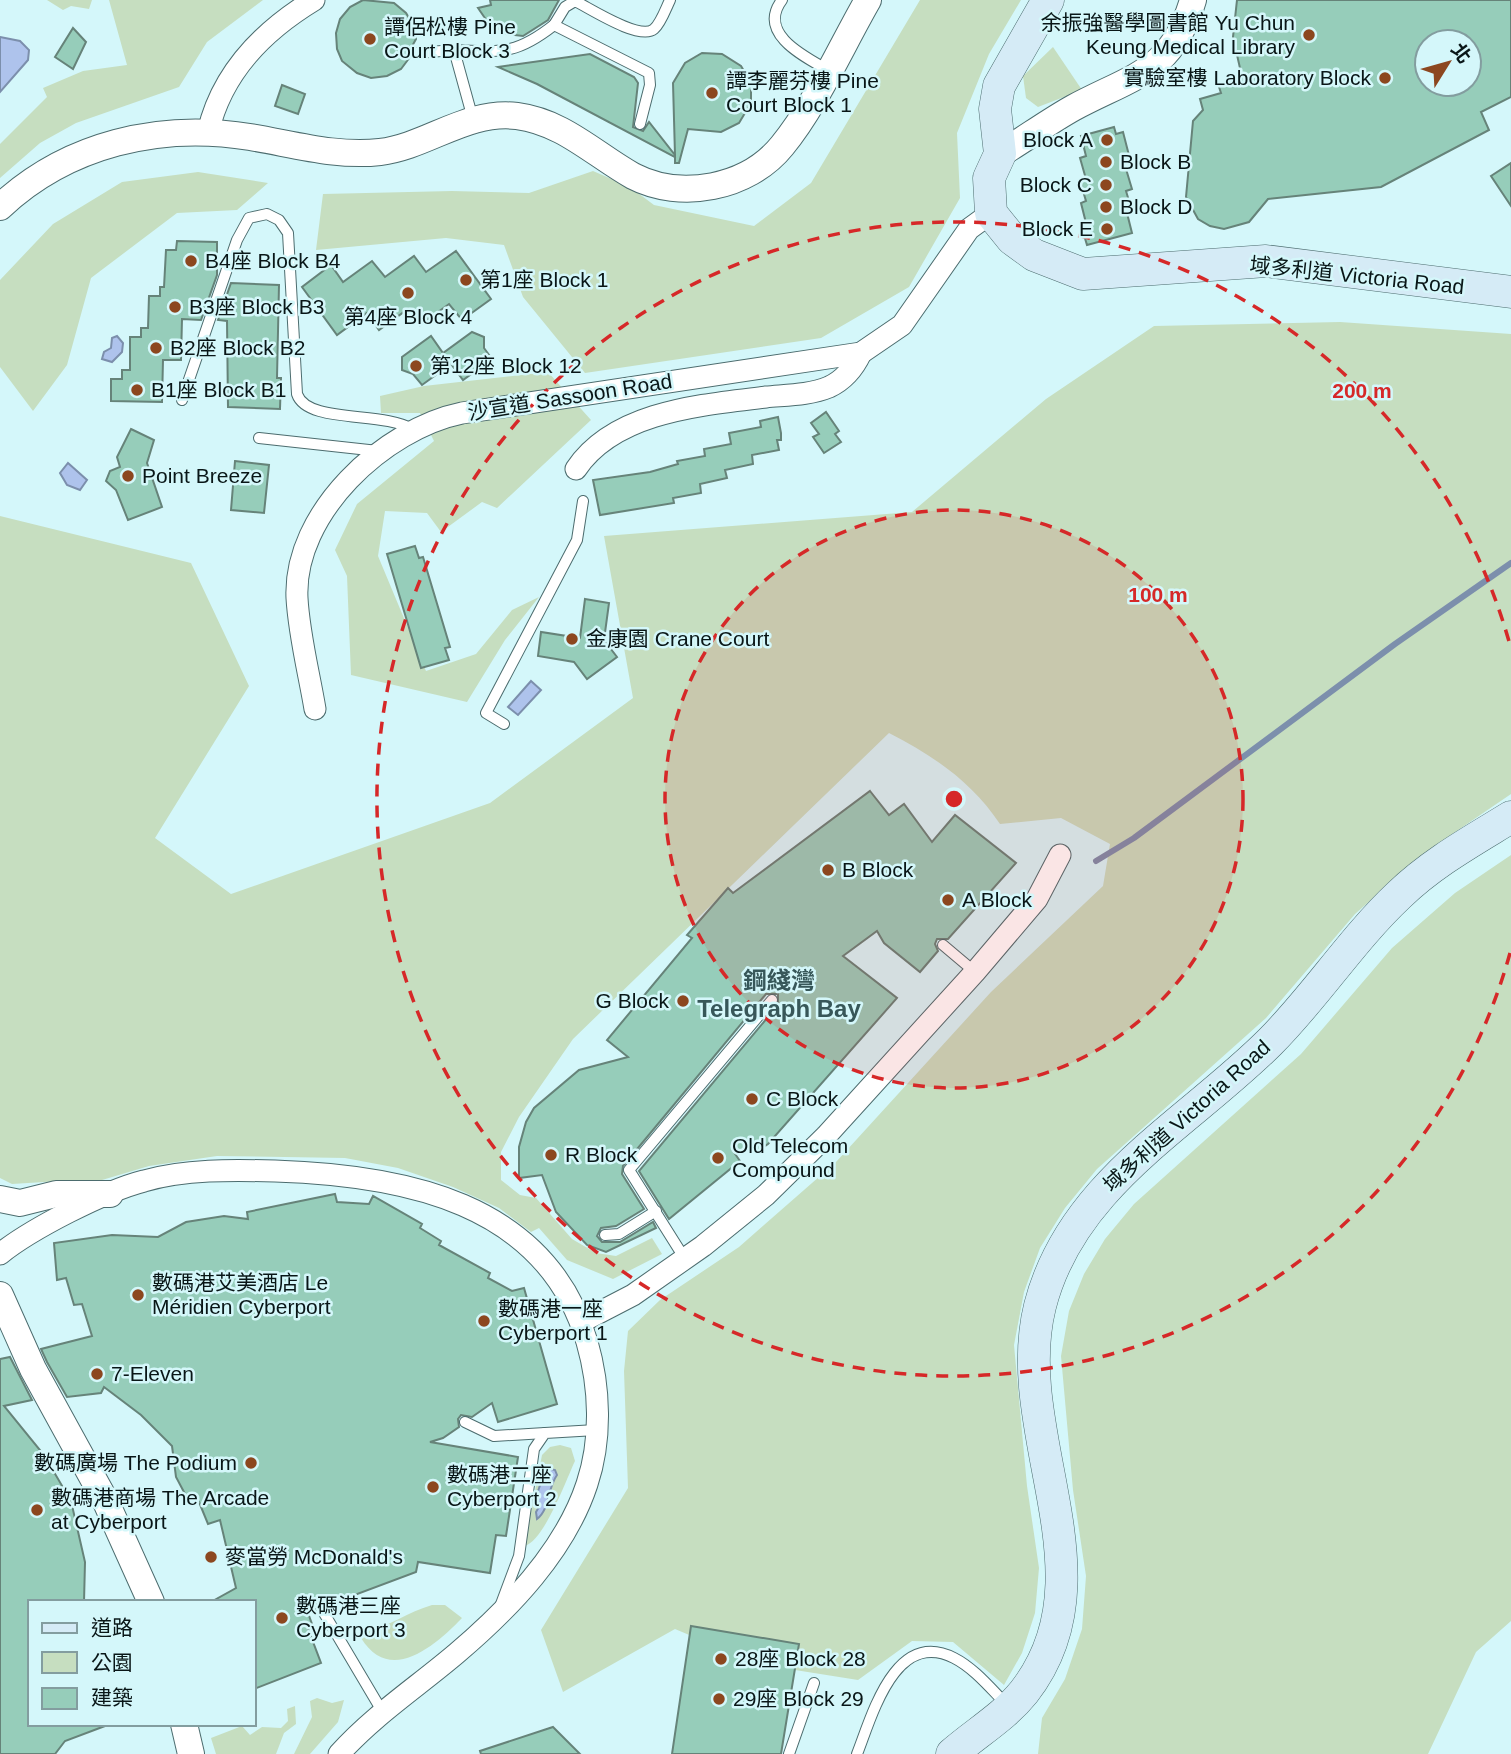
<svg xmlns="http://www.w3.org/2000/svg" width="1511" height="1754" font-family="Arial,'Noto Sans TC',sans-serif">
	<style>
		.green { fill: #c6dec0 }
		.water { fill: #aec3ec; stroke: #7c8fac; stroke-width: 2 }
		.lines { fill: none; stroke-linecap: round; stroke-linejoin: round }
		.stream { stroke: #7c8fac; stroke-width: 6 }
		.building { fill: #96cdba; stroke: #668379; stroke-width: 2; fill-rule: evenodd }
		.service-casing { stroke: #4c6c6e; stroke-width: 12 }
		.minor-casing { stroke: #4c6c6e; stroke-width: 23 }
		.tertiary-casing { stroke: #4c6c6e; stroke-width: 28 }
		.secondary-casing { stroke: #4c6c6e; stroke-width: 33 }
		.service { stroke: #fff; stroke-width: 10 }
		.minor { stroke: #fff; stroke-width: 21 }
		.tertiary { stroke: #fff; stroke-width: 26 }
		.secondary { stroke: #d5ebf6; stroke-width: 32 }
		.ring { fill: none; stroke: #d62828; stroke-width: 3.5; stroke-dasharray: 12 9 }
		.poi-dot { fill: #8c471f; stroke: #d4f7fa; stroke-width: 2.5 }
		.labels { text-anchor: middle; stroke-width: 5; stroke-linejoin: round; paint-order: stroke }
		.poi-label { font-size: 21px; fill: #091617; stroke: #d4f7fa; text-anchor: start }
		.street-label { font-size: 21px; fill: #091617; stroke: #d4f7fa }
		.quarter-label { font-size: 24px; font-weight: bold; fill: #375759; stroke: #d4f7fa }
		.centre { fill: #d62828; stroke: #d4f7fa; stroke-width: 3.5 }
		.ring-label { font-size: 21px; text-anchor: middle; font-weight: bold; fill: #d62828; stroke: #d4f7fa; stroke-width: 5; stroke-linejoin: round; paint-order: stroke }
	</style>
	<rect width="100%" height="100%" fill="#d4f7fa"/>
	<!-- green -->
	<g class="green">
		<path d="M47 0H92L89 9 71 6 63 10Z"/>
		<path d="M109 0H263L207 42 179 87 76 123 40 143 0 178V144L47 97 43 88 83 71 127 65Z"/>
		<path d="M920 0H1021L989 54 957 133 960 198 909 287 821 338 585 373 523 297 504 245 446 238 316 250 323 194 452 191 529 193 593 171 630 187 654 205 754 226 811 183Z"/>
		<path d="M1053 47 1082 90 1038 107 1026 98 1023 76Z"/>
		<path d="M198 172 268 183 237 210 177 213 91 278 67 365 33 411 0 367V280L53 224 122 182Z"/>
		<path d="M1340 322 1511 334V794L1423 854 1355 914 1266 1018 1097 1169 1065 1208 1040 1248 1024 1292 1014 1345 1027 1486 1039 1568 1035 1613 1022 1653 1004 1685 953 1642 912 1641 858 1680 758 1664 675 1629 563 1692 541 1630 628 1488 624 1371 628 1331 660 1300 739 1247 836 1162 991 992 1103 886 1110 844 1061 818 1000 824C972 782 934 756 889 733L573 1039 519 1117 501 1152V1180L520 1195 536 1198 572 1239 596 1253 616 1256 652 1238 662 1254 613 1279 567 1260 539 1228 531 1232 499 1208 453 1187 398 1168 345 1158 217 1156 149 1166 92 1183 60 1181 12 1184 0 1178V516L191 563 249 686 155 838 231 894 490 803 633 698 604 536 912 512 1046 399 1154 326Z"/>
		<path d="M548 372 591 420 497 508 482 502 441 532 427 513 385 511 378 556 426 671 476 654 512 610 539 597 505 640 467 702 351 675 347 576 335 550 357 504 434 441 420 413H381L380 396 424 386Z"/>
		<path d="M1511 855V1621L1476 1652 1428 1754H1038L1042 1718 1065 1679 1082 1629 1086 1576 1073 1490 1061 1356 1069 1311 1084 1274 1105 1239 1134 1204 1301 1054 1392 948 1455 893Z"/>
		<path d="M560 1445 571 1448 575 1461C566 1480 545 1539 525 1546L527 1517H530L542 1455 550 1447Z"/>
		<path d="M432 1605H445L462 1618C435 1646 390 1685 361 1638L365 1632C390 1626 408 1612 432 1605Z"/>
		<path d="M317 1698 332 1703 344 1700 338 1722 310 1754H294L312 1717 310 1701Z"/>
		<path d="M295 1706 296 1724 284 1733 276 1754H216L211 1738 242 1726 250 1735 262 1727 281 1728 288 1721 287 1709Z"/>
	</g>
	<!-- water -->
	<g class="water">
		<path d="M0 37 20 41 29 50 28 60 0 92Z"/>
		<path d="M117 336 123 343 122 352 112 362 102 359 104 352 111 348 112 338Z"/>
		<path d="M68 463 87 480 80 490 67 485 60 473Z"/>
		<path d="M531 681 541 690 518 715 508 707Z"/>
		<path d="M546 1468 555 1470 557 1475C547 1489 550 1509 537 1519L536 1512 539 1507 537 1494Z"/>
	</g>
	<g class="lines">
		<!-- stream -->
		<path class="stream" d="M1096 861 1134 838 1395 644 1511 563"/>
	</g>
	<!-- building -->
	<g class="building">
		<path d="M363 0 394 3 406 13 414 26 416 39 410 50V57L401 69 387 76 371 78 357 73 342 61 337 49 336 33 340 19 350 7Z"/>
		<path d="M490 0H559L548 20 523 36 506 34 487 21 478 8 491 5Z"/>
		<path d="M1237 0H1511V97L1481 112 1489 130 1381 187 1268 199 1249 222 1224 229 1210 226 1198 219 1186 197 1193 121 1203 110 1200 99 1221 93 1218 84 1242 77 1233 37ZM1427 42H1469V84H1427Z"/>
		<path d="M73 28 86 42 73 69 55 57Z"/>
		<path d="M702 53 722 54 741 66 751 83V103L739 123 721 132 688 129 679 163H675V157L537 84 498 67 590 54 634 77 638 83 633 127 643 131 649 122 675 155 673 83 685 63Z"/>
		<path d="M282 85 305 94 298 114 275 106Z"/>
		<path d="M1114 127 1116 134 1123 132 1132 167 1126 169 1132 189 1126 191 1132 211 1127 213 1132 233 1087 245 1081 225 1086 223 1081 203 1086 201 1080 181 1086 179 1080 158 1086 156 1081 136Z"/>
		<path d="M1511 163V206L1491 176Z"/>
		<path d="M177 241 217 242V275L201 320 182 319 181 360H163L162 402 111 401V379H122V370H130V337H141V328H148L149 296H160V287H164L166 250H176Z"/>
		<path d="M456 251 491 299 462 320 449 304 420 325 408 309 379 330 367 313 337 335 302 287 331 265 343 282 372 261 385 277 414 256 426 272Z"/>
		<path d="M231 283 279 285 277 378H281L280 409 228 407 227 321 218 320Z"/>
		<path d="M472 332 484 337V348L492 359 463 380 451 364 422 385 413 374 402 370V357L431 336 443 353Z"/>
		<path d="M826 412 839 431 835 434 841 442 824 453 813 437 819 434 811 423Z"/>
		<path d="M778 417 781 433V440H777L779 450 752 455 753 464 725 470 727 478 700 484 701 493 673 498 674 503 600 515 593 480 650 472 678 464 677 461 705 456 704 449 731 444 729 433 761 427 760 421Z"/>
		<path d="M131 429 154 440 147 463 162 507 128 520 116 490 106 481 110 471 120 467 117 457Z"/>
		<path d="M235 461 269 465 264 513 231 510Z"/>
		<path d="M415 546 419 558 423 557 450 647 445 648 449 660 421 668 387 554Z"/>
		<path d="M585 599 609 603 604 640 617 657 587 679 574 662 538 656 541 632 580 638Z"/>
		<path d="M870 791 889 815 904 804 932 842 955 815 1016 863 948 939H937L935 944 938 951 920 972 884 943 877 931 843 956 897 998 768 1144 759 1150 733 1151 740 1161 669 1219 639 1171 778 1005V994H766L623 1166 622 1174 644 1209 616 1226 601 1228 597 1236 602 1242H620L653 1222 656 1228 606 1252 587 1245 556 1212 542 1175 519 1178V1147L526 1122 534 1108 579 1070 628 1057 607 1040 692 938 687 935 728 888 733 893Z"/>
		<path d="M335 1194 337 1202 369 1204 373 1196 422 1224 420 1228 441 1241 439 1245 490 1273 488 1278 512 1291 524 1288 557 1404 498 1422 492 1403 472 1417 461 1415 458 1419 459 1427 443 1438 430 1442 518 1457 506 1536 496 1535 490 1573 418 1562 416 1572 328 1605 318 1601 314 1610 308 1613 312 1624 307 1626 321 1663 254 1689V1602H211L236 1588 220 1520 208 1524 199 1502 185 1494 176 1477 172 1446 141 1415 104 1387 101 1393 67 1397 47 1362 41 1349 92 1336 82 1304 74 1305 66 1278 57 1280 54 1243 112 1235 158 1237 186 1222 224 1216 248 1219 247 1212Z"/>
		<path d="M10 1357 32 1400 4 1406 44 1455 71 1501 85 1562 84 1602H30V1724L105 1726 65 1741 55 1754H0V1359Z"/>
		<path d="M691 1626 799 1644 781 1754H672Z"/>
		<path d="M553 1727 580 1754H481L480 1751Z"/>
	</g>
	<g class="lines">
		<!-- service casing -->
		<g class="service-casing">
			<g id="service">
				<path d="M782 0C757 33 803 56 828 70"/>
				<path d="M554 25 565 7 575 1C591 9 640 41 654 29 661 23 666 8 670 0"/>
				<path d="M417 53 454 50"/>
				<path d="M473 119 454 50C501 52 516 55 554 25L649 73 650 85 640 124"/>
				<path d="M182 400 237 240 249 218 267 214 279 220 288 233 297 394C307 424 383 411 412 429"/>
				<path d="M259 438 378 451"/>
				<path d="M504 724 486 713 577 540 583 501"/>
				<path d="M943 945 975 972"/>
				<path d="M605 1235 619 1234 656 1211"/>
				<path d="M685 1259 629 1170 772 1000"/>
				<path d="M465 1422 494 1436 545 1433"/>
				<path d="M501 1604 519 1556 534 1449 545 1433 596 1430"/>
				<path d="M321 1608 382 1711"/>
				<path d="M789 1754 814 1683"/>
				<path d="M857 1754C872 1716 895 1628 954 1658 974 1668 991 1689 1007 1705"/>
			</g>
		</g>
		<!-- minor casing -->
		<g class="minor-casing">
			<g id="minor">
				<path d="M208 132C222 72 263 31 314 0"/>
				<path d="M576 469C615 411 702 405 766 397 786 395 810 395 829 387 844 380 854 368 861 353"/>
				<path d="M315 709C309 673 299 635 297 598 293 513 384 429 462 413L861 353 902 325 969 229 991 213"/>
				<path d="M0 1254C31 1229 105 1191 144 1181 185 1169 232 1170 275 1171 401 1175 546 1201 587 1342 600 1387 602 1439 587 1484 565 1551 510 1608 457 1653 417 1687 374 1715 339 1754"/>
				<path d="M581 1322 633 1295 703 1246 766 1195 826 1136 975 972 1037 899 1060 855"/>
			</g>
		</g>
		<!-- tertiary casing -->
		<g class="tertiary-casing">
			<g id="tertiary">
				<path d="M1000 154C1025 139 1048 122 1073 108 1132 76 1172 73 1193 0"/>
				<path d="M0 207C67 144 160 122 250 137 293 144 336 157 380 152 428 146 466 110 517 116 563 122 594 154 633 176 681 201 748 188 782 146 815 106 842 45 868 0"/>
				<path d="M0 1199 20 1203 56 1194H110"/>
				<path d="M0 1295 33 1369 106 1502 151 1602"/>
				<path d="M184 1724 191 1754"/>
			</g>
		</g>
		<!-- secondary casing -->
		<g class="secondary-casing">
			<g id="secondary">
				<path d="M1048 0 999 86 995 109 1000 154 989 178 991 213 1012 239 1034 255 1083 274 1266 261 1511 292"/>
				<path d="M952 1754C976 1733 1004 1717 1024 1692 1115 1576 1008 1434 1040 1306 1071 1184 1187 1125 1270 1042 1316 996 1352 939 1399 895 1432 863 1472 841 1511 817"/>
			</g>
		</g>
		<!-- service -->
		<use href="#service" class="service"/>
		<!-- minor -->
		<use href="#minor" class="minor"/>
		<!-- tertiary -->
		<use href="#tertiary" class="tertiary"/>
		<!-- secondary -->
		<use href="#secondary" class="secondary"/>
	</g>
	<!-- distance rings -->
	<circle cx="954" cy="799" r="289" fill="#d62828" fill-opacity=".12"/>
	<g class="ring">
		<circle cx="954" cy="799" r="289"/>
		<path d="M1510 953A577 577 0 1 1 1510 645"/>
	</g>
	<!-- markers -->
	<g class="poi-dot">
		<circle cx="1309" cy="35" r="7"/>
		<circle cx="370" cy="39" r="7"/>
		<circle cx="1385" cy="78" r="7"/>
		<circle cx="712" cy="93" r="7"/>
		<circle cx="1107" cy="140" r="7"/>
		<circle cx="1106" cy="162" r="7"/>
		<circle cx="1106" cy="185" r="7"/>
		<circle cx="1106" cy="207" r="7"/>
		<circle cx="1107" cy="229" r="7"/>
		<circle cx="191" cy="261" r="7"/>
		<circle cx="466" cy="280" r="7"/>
		<circle cx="408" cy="293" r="7"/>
		<circle cx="175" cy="307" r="7"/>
		<circle cx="156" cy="348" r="7"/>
		<circle cx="416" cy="366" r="7"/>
		<circle cx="137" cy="390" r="7"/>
		<circle cx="128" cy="476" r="7"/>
		<circle cx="572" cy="639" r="7"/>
		<circle cx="828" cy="870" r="7"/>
		<circle cx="948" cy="900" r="7"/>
		<circle cx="683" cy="1001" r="7"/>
		<circle cx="752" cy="1099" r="7"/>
		<circle cx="551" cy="1155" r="7"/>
		<circle cx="718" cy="1158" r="7"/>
		<circle cx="138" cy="1295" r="7"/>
		<circle cx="484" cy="1321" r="7"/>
		<circle cx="97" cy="1374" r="7"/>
		<circle cx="251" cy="1463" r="7"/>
		<circle cx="433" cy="1487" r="7"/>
		<circle cx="37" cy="1510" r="7"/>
		<circle cx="211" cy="1557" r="7"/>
		<circle cx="282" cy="1618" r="7"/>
		<circle cx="721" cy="1659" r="7"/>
		<circle cx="719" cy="1699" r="7"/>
	</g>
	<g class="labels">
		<!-- poi labels -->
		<g class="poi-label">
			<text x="1295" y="30" text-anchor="end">余振強醫學圖書館 Yu Chun<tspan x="1295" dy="24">Keung Medical Library</tspan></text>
			<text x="384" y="34">譚侶松樓 Pine<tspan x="384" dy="24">Court Block 3</tspan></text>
			<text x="1371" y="85" text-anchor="end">實驗室樓 Laboratory Block</text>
			<text x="726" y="88">譚李麗芬樓 Pine<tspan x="726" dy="24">Court Block 1</tspan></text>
			<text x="1093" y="147" text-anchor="end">Block A</text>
			<text x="1120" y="169">Block B</text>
			<text x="1092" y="192" text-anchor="end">Block C</text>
			<text x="1120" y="214">Block D</text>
			<text x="1093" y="236" text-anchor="end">Block E</text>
			<text x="205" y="268">B4座 Block B4</text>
			<text x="480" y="287">第1座 Block 1</text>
			<text x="189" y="314">B3座 Block B3</text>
			<text x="408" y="324" text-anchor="middle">第4座 Block 4</text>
			<text x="170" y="355">B2座 Block B2</text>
			<text x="430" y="373">第12座 Block 12</text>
			<text x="151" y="397">B1座 Block B1</text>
			<text x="142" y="483">Point Breeze</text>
			<text x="586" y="646">金康園 Crane Court</text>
			<text x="842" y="877">B Block</text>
			<text x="962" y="907">A Block</text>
			<text x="669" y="1008" text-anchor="end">G Block</text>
			<text x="766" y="1106">C Block</text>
			<text x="732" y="1153">Old Telecom<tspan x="732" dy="24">Compound</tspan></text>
			<text x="565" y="1162">R Block</text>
			<text x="152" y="1290">數碼港艾美酒店 Le<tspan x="152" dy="24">Méridien Cyberport</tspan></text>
			<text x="498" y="1316">數碼港一座<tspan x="498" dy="24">Cyberport 1</tspan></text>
			<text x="111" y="1381">7-Eleven</text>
			<text x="237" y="1470" text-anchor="end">數碼廣場 The Podium</text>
			<text x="447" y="1482">數碼港二座<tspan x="447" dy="24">Cyberport 2</tspan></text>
			<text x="51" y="1505">數碼港商場 The Arcade<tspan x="51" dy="24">at Cyberport</tspan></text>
			<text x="225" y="1564">麥當勞 McDonald's</text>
			<text x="296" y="1613">數碼港三座<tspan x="296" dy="24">Cyberport 3</tspan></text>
			<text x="735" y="1666">28座 Block 28</text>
			<text x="733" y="1706">29座 Block 29</text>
		</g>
		<!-- street labels -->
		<g class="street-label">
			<text transform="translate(1357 276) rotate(6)" y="7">域多利道 Victoria Road</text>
			<text transform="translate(570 397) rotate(-9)" y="7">沙宣道 Sassoon Road</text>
			<text transform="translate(1187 1116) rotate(-42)" y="7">域多利道 Victoria Road</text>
		</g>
		<!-- quarter labels -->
		<g class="quarter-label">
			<text x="779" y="989">鋼綫灣<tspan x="779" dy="28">Telegraph Bay</tspan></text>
		</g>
	</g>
	<circle cx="954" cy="799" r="10" class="centre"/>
	<g class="ring-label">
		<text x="1362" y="398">200 m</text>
		<text x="1158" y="602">100 m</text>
	</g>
	<!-- legend -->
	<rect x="28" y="1600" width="228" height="126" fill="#d4f7fa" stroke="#839d9f" stroke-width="2"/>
	<rect x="42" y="1623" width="35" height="10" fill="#d5ebf6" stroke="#839d9f" stroke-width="2"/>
	<text x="91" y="1635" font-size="21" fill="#091617">道路</text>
	<rect x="42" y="1652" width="35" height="21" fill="#c6dec0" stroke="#839d9f" stroke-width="2"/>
	<text x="91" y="1670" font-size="21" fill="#091617">公園</text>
	<rect x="42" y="1688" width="35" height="21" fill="#96cdba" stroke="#839d9f" stroke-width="2"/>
	<text x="91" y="1705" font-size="21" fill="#091617">建築</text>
	<!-- north arrow -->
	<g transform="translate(1448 63) rotate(53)"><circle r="33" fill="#d4f7fa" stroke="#839d9f" stroke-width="2"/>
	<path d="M0-5L12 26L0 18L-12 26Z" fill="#8c471f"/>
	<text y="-10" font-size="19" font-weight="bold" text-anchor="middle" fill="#091617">北</text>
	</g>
</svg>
